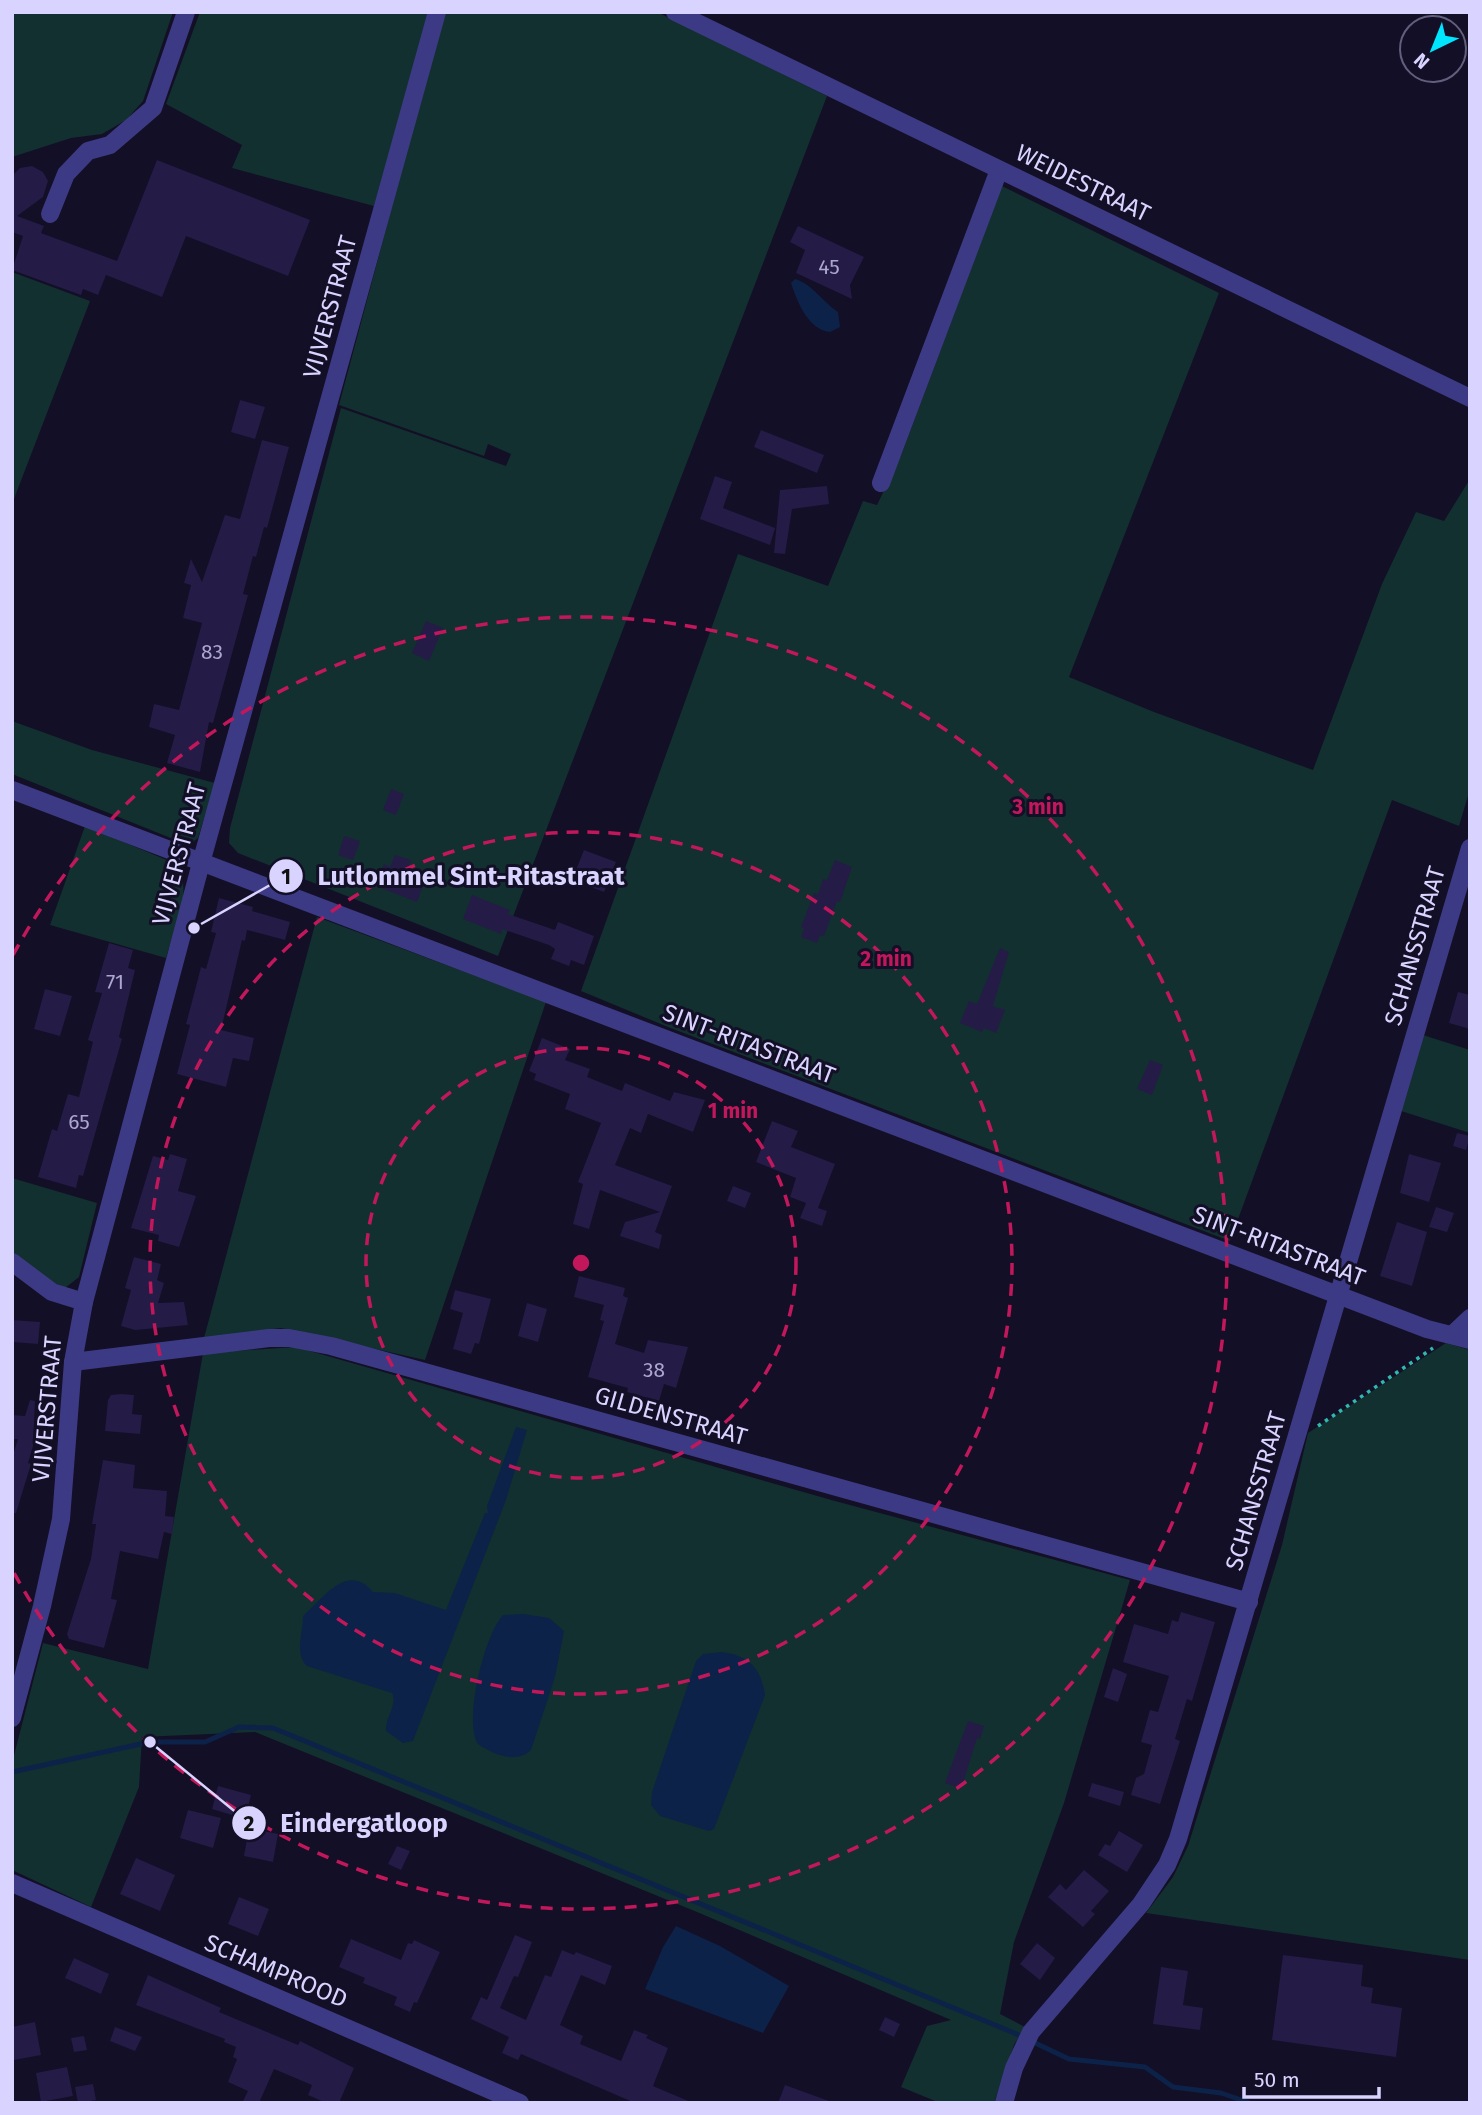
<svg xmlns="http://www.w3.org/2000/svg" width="1482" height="2115" font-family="'Fira Sans',sans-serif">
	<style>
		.green { fill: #12302f }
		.water { fill: #0c2248 }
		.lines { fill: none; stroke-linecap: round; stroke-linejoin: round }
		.stream { stroke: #0c2248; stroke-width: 5 }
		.building { fill: #241b47 }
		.path { stroke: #2fb8b0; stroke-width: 3.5; stroke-dasharray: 3.5 5; stroke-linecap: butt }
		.minor { stroke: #3d3a85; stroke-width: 18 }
		.ring { fill: none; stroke: #c2185b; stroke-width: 3.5; stroke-dasharray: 12 9 }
		.labels { text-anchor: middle; stroke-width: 6; stroke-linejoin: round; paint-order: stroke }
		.number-label { font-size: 21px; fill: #aca6d1 }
		.street-label { font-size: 24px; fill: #d9d4ff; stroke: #130f26 }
		.centre { fill: #c2185b; stroke: #130f26; stroke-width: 3.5 }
		.ring-label { font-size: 21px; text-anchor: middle; font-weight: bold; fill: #c2185b; stroke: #130f26; stroke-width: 6; stroke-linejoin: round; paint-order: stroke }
		.leader { fill: none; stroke: #d9d4ff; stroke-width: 2.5 }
		.callout-dot { fill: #d9d4ff; stroke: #130f26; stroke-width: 2.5 }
		.mark-label { font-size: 21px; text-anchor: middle; font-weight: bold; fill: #111 }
		.callout-label { font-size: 26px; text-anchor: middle; font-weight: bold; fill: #d9d4ff; stroke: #130f26; stroke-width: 6; stroke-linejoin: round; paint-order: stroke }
	</style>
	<rect width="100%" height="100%" fill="#130f26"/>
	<!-- green -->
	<g class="green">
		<path d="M12 12H173L143 101 126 120 102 134 71 138 12 157Z"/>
		<path d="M200 12H429L374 206 232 168 242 145 166 104Z"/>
		<path d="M444 12H657L827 96 498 956 238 853 229 843 230 828 341 408 506 466 511 454 488 444 484 456 339 405Z"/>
		<path d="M1002 186 1219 293 1069 677 1154 712 1313 770 1382 584 1416 512 1444 521 1470 479V789L1459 826 1392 800 1230 1241 668 1027 581 991 738 554 828 586 863 501 877 505 902 453Z"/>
		<path d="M12 272 90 301 12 504Z"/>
		<path d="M12 721 92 750 215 783 198 838 190 844 183 843 12 774Z"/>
		<path d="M85 826 174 863C196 888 174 929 166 958L50 925Z"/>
		<path d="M317 917 546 1002 425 1360 281 1328 204 1338Z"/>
		<path d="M1423 1035 1470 1050V1133L1401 1111Z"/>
		<path d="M12 1178 97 1203 79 1277 65 1288 39 1276 12 1254Z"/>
		<path d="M1446 1343 1470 1350V1960L1146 1913 1173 1877 1188 1846 1282 1545 1308 1433Z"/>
		<path d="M296 1347 835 1501 1130 1580 1064 1803 1014 1942 1000 2014 1025 2027 1014 2045 994 2103H940L901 2087 927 2026 951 2020 697 1912 255 1732 142 1737 139 1787 91 1907 12 1870V1763L43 1643 148 1669 203 1353Z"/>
	</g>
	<!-- water -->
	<g class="water">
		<path d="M795 279C812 284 823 302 838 312L840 327 830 332C808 330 797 301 791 283Z"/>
		<path d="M516 1427 527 1430 506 1500 413 1741 403 1743 386 1731C385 1717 398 1705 392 1693L307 1666C294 1654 303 1633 303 1616 324 1597 348 1562 373 1592L395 1593 446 1610 485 1513H488L487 1506Z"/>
		<path d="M523 1614 549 1618 564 1631 555 1677 531 1750C516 1764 494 1755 478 1744 463 1722 484 1635 503 1615Z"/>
		<path d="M722 1652C749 1656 761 1668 765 1695L714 1829 709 1831 660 1816 651 1805 652 1792 696 1661 703 1654Z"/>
		<path d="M676 1926 720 1946 789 1986 763 2033 645 1989 663 1947Z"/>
	</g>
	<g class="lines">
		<!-- stream -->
		<path class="stream" d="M12 1772 150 1742H205L239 1727 273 1728 1012 2032 1069 2059 1145 2067 1173 2087 1221 2093 1250 2103"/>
	</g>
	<!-- building -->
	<g class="building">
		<path d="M157 160 310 220 288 276 186 236 162 297 106 275 98 295 83 289 81 295 12 270 23 236 12 232V176L20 168 32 166 43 172 48 181 43 197 17 216 44 226 41 233 117 261Z"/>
		<path d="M798 226 864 257 850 285 852 299 796 273 805 250 790 242Z"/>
		<path d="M240 400 265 407 255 439 231 432Z"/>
		<path d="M761 430 824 455 817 473 754 447Z"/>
		<path d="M262 440 289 447 267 528 264 527 256 557 253 556 243 594 248 595 213 723 209 722 200 772 167 763 175 735 149 727 154 704 179 710 202 623 183 618 191 585 184 583 191 559 202 582 225 515 240 519Z"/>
		<path d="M715 476 732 482 723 508 775 528 770 545 700 519Z"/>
		<path d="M827 486 829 504 792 509 785 554 774 553 780 490Z"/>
		<path d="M426 621 443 628 429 661 412 653Z"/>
		<path d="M391 789 404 794 396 815 383 810Z"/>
		<path d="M344 836 360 841 353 860 338 855Z"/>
		<path d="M584 850 616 862 604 892 572 880Z"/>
		<path d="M395 855 411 860 406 873 425 880 417 902 376 886 384 864 390 867Z"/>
		<path d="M835 860 852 867 840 902 837 901 824 936 820 935 817 943 801 937 804 928 801 927 814 893 818 894 823 879 827 880Z"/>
		<path d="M472 895 510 910 508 914 555 930 558 922 594 936 584 965 571 960 569 966 551 959 555 949 549 945 502 929 501 934 463 919Z"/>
		<path d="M219 898 253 907 252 911 290 922 285 940 247 930 245 941 242 940 221 1030 254 1038 249 1061 233 1058 226 1087 177 1074 190 1025 186 1024 194 994 201 967 206 969 216 933 211 932Z"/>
		<path d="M109 943 133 950 128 968 135 970 119 1037 122 1039 83 1176 79 1175 76 1188 38 1177 52 1129 57 1131 68 1094 79 1097 93 1042 88 1040 102 993 95 992Z"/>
		<path d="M1000 948 1009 952 993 1006 1005 1010 996 1033 984 1028 982 1032 960 1023 969 1001 977 1004Z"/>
		<path d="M45 989 72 996 60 1036 34 1029Z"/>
		<path d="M1458 992 1470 995V1029L1449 1023Z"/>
		<path d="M542 1038 570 1049 565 1060 590 1069 587 1077 622 1091 625 1083 670 1101 674 1092 705 1100 693 1132 648 1114 641 1133 630 1128 615 1165 672 1186 655 1232 662 1235 659 1249 620 1236 625 1222 660 1212 600 1190 589 1229 573 1224 583 1184 578 1182 601 1123 565 1109 570 1094 534 1080 536 1074 529 1071Z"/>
		<path d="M1150 1060 1163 1065 1152 1095 1137 1089Z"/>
		<path d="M772 1121 798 1131 791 1147 835 1164 818 1208 827 1211 822 1226 800 1218 806 1203 790 1197 796 1178 756 1162Z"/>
		<path d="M1457 1133 1470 1136 1466 1150 1453 1146Z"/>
		<path d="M170 1154 187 1159 178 1191 196 1196 179 1247 158 1241 159 1235 131 1228 153 1156 168 1160Z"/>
		<path d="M1409 1154 1441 1163 1429 1202 1400 1193Z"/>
		<path d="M733 1186 751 1193 745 1208 727 1201Z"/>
		<path d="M1436 1207 1454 1213 1447 1232 1429 1227Z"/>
		<path d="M1397 1222 1427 1232 1412 1286 1380 1276Z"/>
		<path d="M134 1257 161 1264 157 1280 164 1283 158 1303 184 1302 188 1325 135 1330 121 1326 131 1290 125 1288Z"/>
		<path d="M579 1276 625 1288 623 1296 628 1298 615 1344 644 1353 648 1340 688 1347 676 1388 664 1384 659 1401 627 1392 628 1388 588 1377 604 1321 600 1320 604 1305 574 1297Z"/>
		<path d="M455 1290 491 1299 479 1344 475 1343 471 1354 453 1349 463 1313 450 1309Z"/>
		<path d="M527 1303 547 1309 538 1342 518 1336Z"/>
		<path d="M12 1320 40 1322 38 1344 12 1342Z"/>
		<path d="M121 1394 134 1395 132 1414 142 1415 140 1434 105 1431 108 1400 111 1395Z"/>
		<path d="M30 1400 35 1401 33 1446 28 1463 31 1464 16 1513H12V1458L18 1439H12V1415L25 1416Z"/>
		<path d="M103 1460 135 1465 133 1488 167 1491 165 1516 174 1517 172 1534 164 1532 158 1559 120 1551 111 1599 117 1600 104 1648 69 1639 67 1634 91 1559 96 1524H92Z"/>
		<path d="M1181 1612 1215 1622 1192 1701 1187 1699 1175 1739 1180 1741 1160 1804 1131 1795 1136 1778 1144 1774 1152 1745 1141 1742 1150 1710 1158 1712 1169 1676 1123 1662 1134 1624 1168 1634 1172 1620 1178 1622Z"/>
		<path d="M1113 1668 1127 1674 1118 1702 1104 1697Z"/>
		<path d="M968 1721 984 1726 980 1739 977 1738 961 1789 945 1783Z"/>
		<path d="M1092 1783 1124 1792 1120 1806 1088 1796Z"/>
		<path d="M218 1786 251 1795 245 1819 212 1809Z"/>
		<path d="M188 1810 221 1818 213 1848 180 1838Z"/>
		<path d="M249 1828 278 1834 273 1862 244 1856Z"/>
		<path d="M1119 1831 1143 1845 1127 1872 1098 1855 1105 1844 1110 1846Z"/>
		<path d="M397 1846 410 1851 401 1870 388 1864Z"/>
		<path d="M136 1858 175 1875 160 1911 120 1894Z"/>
		<path d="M1084 1870 1109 1891 1091 1911 1095 1914 1083 1927 1048 1897 1060 1884 1066 1890Z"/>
		<path d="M239 1897 269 1909 258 1936 228 1924Z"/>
		<path d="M515 1935 532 1942 518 1977 514 1976 500 2008 526 2020 545 1975 551 1977 562 1950 574 1955 576 1952 612 1966 605 1985 581 1975 560 2025 583 2036 580 2044 621 2061 634 2030 648 2035 646 2038 668 2048 653 2086 693 2103H635L521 2054 518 2060 502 2053 509 2037 471 2019 481 1997 487 2000Z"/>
		<path d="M351 1939 401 1960 408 1943 412 1944 414 1940 440 1952 417 2003 414 2002 410 2012 394 2005 397 1997 363 1983 365 1978 339 1967Z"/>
		<path d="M1037 1943 1055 1958 1040 1980 1020 1964Z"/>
		<path d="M1283 1955 1363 1965 1361 1986 1373 1988 1371 2003 1402 2008 1396 2057 1272 2040Z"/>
		<path d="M74 1958 109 1974 101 1994 65 1978Z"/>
		<path d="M1161 1967 1188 1971 1183 2005 1203 2008 1200 2030 1153 2024Z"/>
		<path d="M148 1975 221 2008 219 2012 298 2045 300 2041 354 2068 339 2103H326L308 2095 312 2085 274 2069 259 2103H242L248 2091 228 2082 237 2059 233 2057 236 2047 224 2042 225 2039 136 2005Z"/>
		<path d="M885 2017 900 2024 894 2037 879 2030Z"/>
		<path d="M35 2022 41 2055 14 2060 12 2027Z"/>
		<path d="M115 2027 142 2037 135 2051 110 2041Z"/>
		<path d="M84 2036 87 2050 74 2052 71 2038Z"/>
		<path d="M67 2067 73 2096 41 2102 36 2073Z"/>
		<path d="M93 2084 96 2100 78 2103 75 2087Z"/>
		<path d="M785 2085 829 2101V2103H778Z"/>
	</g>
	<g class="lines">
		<!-- path -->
		<path class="path" d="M1318 1426 1433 1348"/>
		<!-- minor -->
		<g class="minor">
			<path d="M675 12 1470 398"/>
			<path d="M50 214 66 174 88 151 110 145 153 108 186 12"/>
			<path d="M881 483 999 170"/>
			<path d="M12 790 1427 1329 1470 1340"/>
			<path d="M12 1262 52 1292 84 1302"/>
			<path d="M1452 1335 1470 1318"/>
			<path d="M73 1362 269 1338H289L331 1346 1249 1602"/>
			<path d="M12 1718 42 1606 61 1519 73 1362 84 1302 201 863 437 12"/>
			<path d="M12 1883 520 2103"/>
			<path d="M1004 2103 1014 2068 1031 2032 1141 1904 1167 1865 1178 1839 1470 848"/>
		</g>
	</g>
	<!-- distance rings -->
	<g class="ring">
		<circle cx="581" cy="1263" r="215"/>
		<circle cx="581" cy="1263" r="431"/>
		<path d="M13 955A646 646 0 1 1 13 1571"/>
	</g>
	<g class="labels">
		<!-- number labels -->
		<g class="number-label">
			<text x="829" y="274">45</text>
			<text x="212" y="659">83</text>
			<text x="115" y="989">71</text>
			<text x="79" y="1129">65</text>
			<text x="654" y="1377">38</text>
		</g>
		<!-- street labels -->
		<g class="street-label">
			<text transform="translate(1083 183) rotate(26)" y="8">WEIDESTRAAT</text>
			<text transform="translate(330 307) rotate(-75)" y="8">VIJVERSTRAAT</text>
			<text transform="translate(179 854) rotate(-75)" y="8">VIJVERSTRAAT</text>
			<text transform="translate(1415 946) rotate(-74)" y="8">SCHANSSTRAAT</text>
			<text transform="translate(749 1044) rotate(21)" y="8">SINT-RITASTRAAT</text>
			<text transform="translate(1279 1246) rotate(21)" y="8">SINT-RITASTRAAT</text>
			<text transform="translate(47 1409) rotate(-85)" y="8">VIJVERSTRAAT</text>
			<text transform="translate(671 1416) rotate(16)" y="8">GILDENSTRAAT</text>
			<text transform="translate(1256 1491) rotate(-74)" y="8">SCHANSSTRAAT</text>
			<text transform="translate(276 1971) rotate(23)" y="8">SCHAMPROOD</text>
		</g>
	</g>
	<circle cx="581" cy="1263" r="10" class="centre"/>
	<g class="ring-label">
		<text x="1038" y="814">3 min</text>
		<text x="886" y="966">2 min</text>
		<text x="733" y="1118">1 min</text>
	</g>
	<!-- callouts -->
	<path class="leader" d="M194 928L286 876M150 1742L249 1823"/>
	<g class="callout-dot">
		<circle cx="194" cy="928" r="7"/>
		<circle cx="150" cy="1742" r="7"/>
		<circle cx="286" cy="876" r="18"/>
		<circle cx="249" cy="1823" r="18"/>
	</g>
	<g class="mark-label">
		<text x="286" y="884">1</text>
		<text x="249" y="1831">2</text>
	</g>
	<g class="callout-label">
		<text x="471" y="885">Lutlommel Sint-Ritastraat</text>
		<text x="364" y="1832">Eindergatloop</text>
	</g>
	<!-- border -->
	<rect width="1482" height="2115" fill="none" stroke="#d9d4ff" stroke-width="28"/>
	<!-- north arrow -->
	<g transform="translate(1433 49) rotate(223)"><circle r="33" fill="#130f26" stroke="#625e7d" stroke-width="2"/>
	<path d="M0-5L12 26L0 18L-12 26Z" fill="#00e5ff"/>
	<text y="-10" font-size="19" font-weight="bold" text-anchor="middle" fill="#d9d4ff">N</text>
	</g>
	<!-- scale -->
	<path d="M1244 2087v10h135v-10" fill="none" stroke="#d9d4ff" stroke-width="3.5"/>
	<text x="1254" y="2087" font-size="21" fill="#d9d4ff" stroke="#130f26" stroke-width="5" paint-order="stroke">50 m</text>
</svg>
